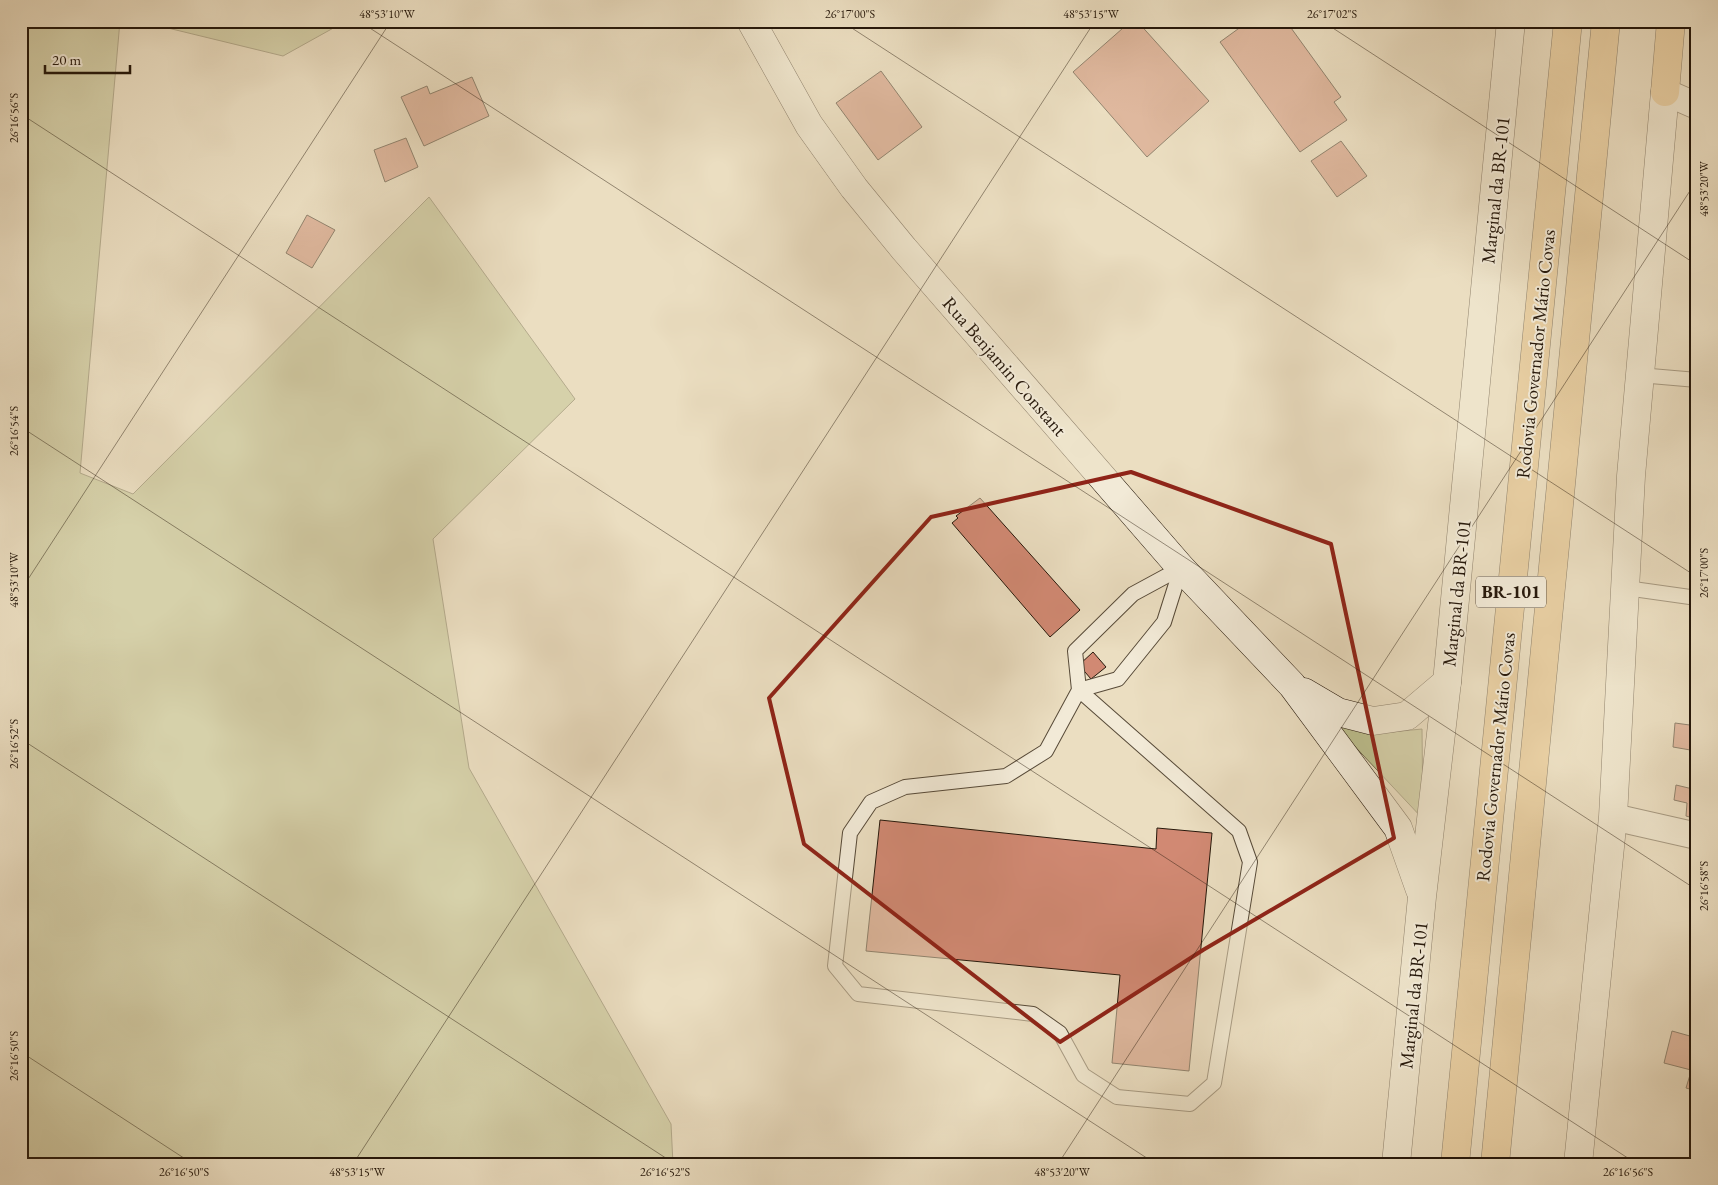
<svg xmlns="http://www.w3.org/2000/svg" width="1718" height="1185" font-family="'EB Garamond',serif">
	<style>
		.green { fill: #bdc08f; stroke: #726c4d }
		.building { fill: #d18973; stroke: #26180b }
		.lines { fill: none; stroke-linecap: round; stroke-linejoin: round }
		.service-casing { stroke: #574a38; stroke-width: 16 }
		.minor-casing { stroke: #574a38; stroke-width: 28 }
		.secondary-casing { stroke: #26180b; stroke-width: 29 }
		.motorway-casing { stroke: #26180b; stroke-width: 29 }
		.service { stroke: #f2ead7; stroke-width: 14 }
		.minor { stroke: #f2ead7; stroke-width: 26 }
		.secondary { stroke: #f2ead7; stroke-width: 28 }
		.motorway { stroke: #e6bf80; stroke-width: 28 }
		.marked { fill: none; stroke: #8f2418; stroke-width: 4; stroke-linejoin: round }
		.ticks { fill: none; stroke: #26180b; stroke-width: 1; stroke-opacity: 0.45 }
		.labels { text-anchor: middle; stroke-width: 4; stroke-linejoin: round; paint-order: stroke }
		.shield { fill: #f2ead7; stroke: #635748; stroke-width: 1 }
		.shield-label { font-size: 18px; font-weight: bold; fill: #26180b }
		.street-label { font-size: 19px; fill: #26180b; stroke: #f2ead7 }
		.neatline { fill: none; stroke: #26180b; stroke-width: 2 }
		.ticks-label { font-size: 12px; text-anchor: middle; fill: #26180b }
	</style>
	<rect width="100%" height="100%" fill="#ebdec1"/>
	<filter id="stains"><feTurbulence type="fractalNoise" baseFrequency=".004" numOctaves="4"/><feColorMatrix values="0 0 0 0 .2 0 0 0 0 .09 0 0 0 0 .02 0 0 0 .5 -.17"/></filter>
	<radialGradient id="worn" r=".72"><stop offset=".6" stop-color="#630" stop-opacity="0"/><stop offset="1" stop-color="#630" stop-opacity=".3"/></radialGradient>
	<!-- green -->
	<g class="green">
		<path d="M21 21H120L80 473 133 494 429 197 575 399 433 539 469 768 671 1124 673 1164H21Z"/>
		<path d="M139 21H346L283 56Z"/>
		<path d="M1331 721 1381 733 1422 729 1423 819Z"/>
	</g>
	<!-- building -->
	<g class="building">
		<path d="M1131 21H1137L1209 101 1147 157 1073 72Z"/>
		<path d="M1249 21H1286L1341 97 1334 102 1347 120 1300 152 1220 42Z"/>
		<path d="M881 71 922 127 878 160 836 103Z"/>
		<path d="M472 77 489 116 424 146 401 97 427 86 430 94Z"/>
		<path d="M406 138 418 167 385 182 374 150Z"/>
		<path d="M1341 141 1367 176 1337 197 1311 161Z"/>
		<path d="M307 215 335 230 312 268 286 253Z"/>
		<path d="M980 498 1080 610 1050 637 952 523 958 518 956 516Z"/>
		<path d="M1093 652 1106 667 1091 679 1079 665Z"/>
		<path d="M1675 723 1697 726 1696 751 1673 747Z"/>
		<path d="M1676 785 1697 790V819L1686 816 1687 803 1674 800Z"/>
		<path d="M880 820 1156 849 1157 828 1212 833 1189 1071 1112 1063 1120 975 866 951Z"/>
		<path d="M1672 1031 1697 1038V1052L1691 1070 1664 1063Z"/>
		<path d="M1697 1052V1091L1686 1088Z"/>
	</g>
	<g class="lines">
		<!-- service casing -->
		<g class="service-casing">
			<g id="service">
				<path d="M1639 375 1697 380"/>
				<path d="M1626 588 1697 598"/>
				<path d="M1079 690 1239 831 1250 862 1214 1083 1190 1104 1117 1097 1083 1075 1060 1033 1033 1014 858 994 835 966 850 833 871 802 905 787 1006 776 1046 751 1079 690 1075 651 1133 594 1181 568"/>
				<path d="M1079 690 1118 679 1164 622 1181 568"/>
			</g>
		</g>
		<!-- minor casing -->
		<g class="minor-casing">
			<g id="minor">
				<path d="M1665 92 1697 106"/>
				<path d="M1613 817 1697 836"/>
			</g>
		</g>
		<!-- secondary casing -->
		<g class="secondary-casing">
			<g id="secondary">
				<path d="M751 21 809 125 854 188 904 249 1181 568 1292 685 1398 828 1420 890"/>
				<path d="M1304 692 1338 712 1373 721 1407 716 1447 682"/>
				<path d="M1396 1164 1422 897 1447 682 1511 21"/>
				<path d="M1578 1164 1613 817 1631 476 1665 92"/>
			</g>
		</g>
		<!-- motorway casing -->
		<g class="motorway-casing">
			<g id="motorway">
				<path d="M1665 92 1671 21"/>
				<path d="M1455 1164 1568 21"/>
				<path d="M1495 1164 1606 21"/>
			</g>
		</g>
		<!-- service -->
		<use href="#service" class="service"/>
		<!-- minor -->
		<use href="#minor" class="minor"/>
		<!-- secondary -->
		<use href="#secondary" class="secondary"/>
		<!-- motorway -->
		<use href="#motorway" class="motorway"/>
	</g>
	<!-- marked area -->
	<path d="M0 0H1718V1185H0ZM1131 472 1331 544 1394 838 1203 950 1060 1042 804 844 769 698 931 517Z" fill="#ebdec1" fill-opacity=".55" fill-rule="evenodd"/>
	<path class="marked" d="M1131 472 1331 544 1394 838 1203 950 1060 1042 804 844 769 698 931 517Z"/>
	<!-- ticks -->
	<path class="ticks" d="M359 21 1697 890M841 21 1697 577M1322 21 1697 265M21 114 1637 1164M21 427 1156 1164M21 590 391 21M21 739 675 1164M21 1052 193 1164M353 1164 1095 21M1058 1164 1697 180"/>
	<g class="labels">
		<!-- shield labels -->
		<rect class="shield" x="1476" y="576.5" width="70" height="31" rx="4"/>
		<g class="shield-label">
			<text x="1511" y="598">BR-101</text>
		</g>
		<!-- street labels -->
		<g class="street-label">
			<text transform="translate(1495 190) rotate(-84)" y="7">Marginal da BR-101</text>
			<text transform="translate(1535 354) rotate(-84)" y="7">Rodovia Governador Mário Covas</text>
			<text transform="translate(1005 366) rotate(49)" y="7">Rua Benjamin Constant</text>
			<text transform="translate(1456 593) rotate(-84)" y="7">Marginal da BR-101</text>
			<text transform="translate(1495 757) rotate(-84)" y="7">Rodovia Governador Mário Covas</text>
			<text transform="translate(1413 995) rotate(-84)" y="7">Marginal da BR-101</text>
		</g>
	</g>
	<!-- margin -->
	<rect width="1718" height="1185" fill="none" stroke="#ebdec1" stroke-width="55"/>
	<!-- scale -->
	<path d="M45 65v8h85v-8" fill="none" stroke="#26180b" stroke-width="2.5"/>
	<text x="52" y="65" font-size="15" fill="#26180b" stroke="#f2ead7" stroke-width="4" paint-order="stroke">20 m</text>
	<rect x="28" y="28" width="1662" height="1130" class="neatline"/>
	<g class="ticks-label">
		<text x="387" y="18">48°53'10"W</text>
		<text x="850" y="18">26°17'00"S</text>
		<text x="1091" y="18">48°53'15"W</text>
		<text x="1332" y="18">26°17'02"S</text>
		<text transform="translate(14 118) rotate(-90)" y="4">26°16'56"S</text>
		<text transform="translate(1704 189) rotate(-90)" y="4">48°53'20"W</text>
		<text transform="translate(14 431) rotate(-90)" y="4">26°16'54"S</text>
		<text transform="translate(1704 573) rotate(-90)" y="4">26°17'00"S</text>
		<text transform="translate(14 580) rotate(-90)" y="4">48°53'10"W</text>
		<text transform="translate(14 744) rotate(-90)" y="4">26°16'52"S</text>
		<text transform="translate(1704 886) rotate(-90)" y="4">26°16'58"S</text>
		<text transform="translate(14 1056) rotate(-90)" y="4">26°16'50"S</text>
		<text x="184" y="1176">26°16'50"S</text>
		<text x="357" y="1176">48°53'15"W</text>
		<text x="665" y="1176">26°16'52"S</text>
		<text x="1062" y="1176">48°53'20"W</text>
		<text x="1628" y="1176">26°16'56"S</text>
	</g>
	<rect width="100%" height="100%" filter="url(#stains)"/>
	<rect width="100%" height="100%" fill="url(#worn)"/>
</svg>
